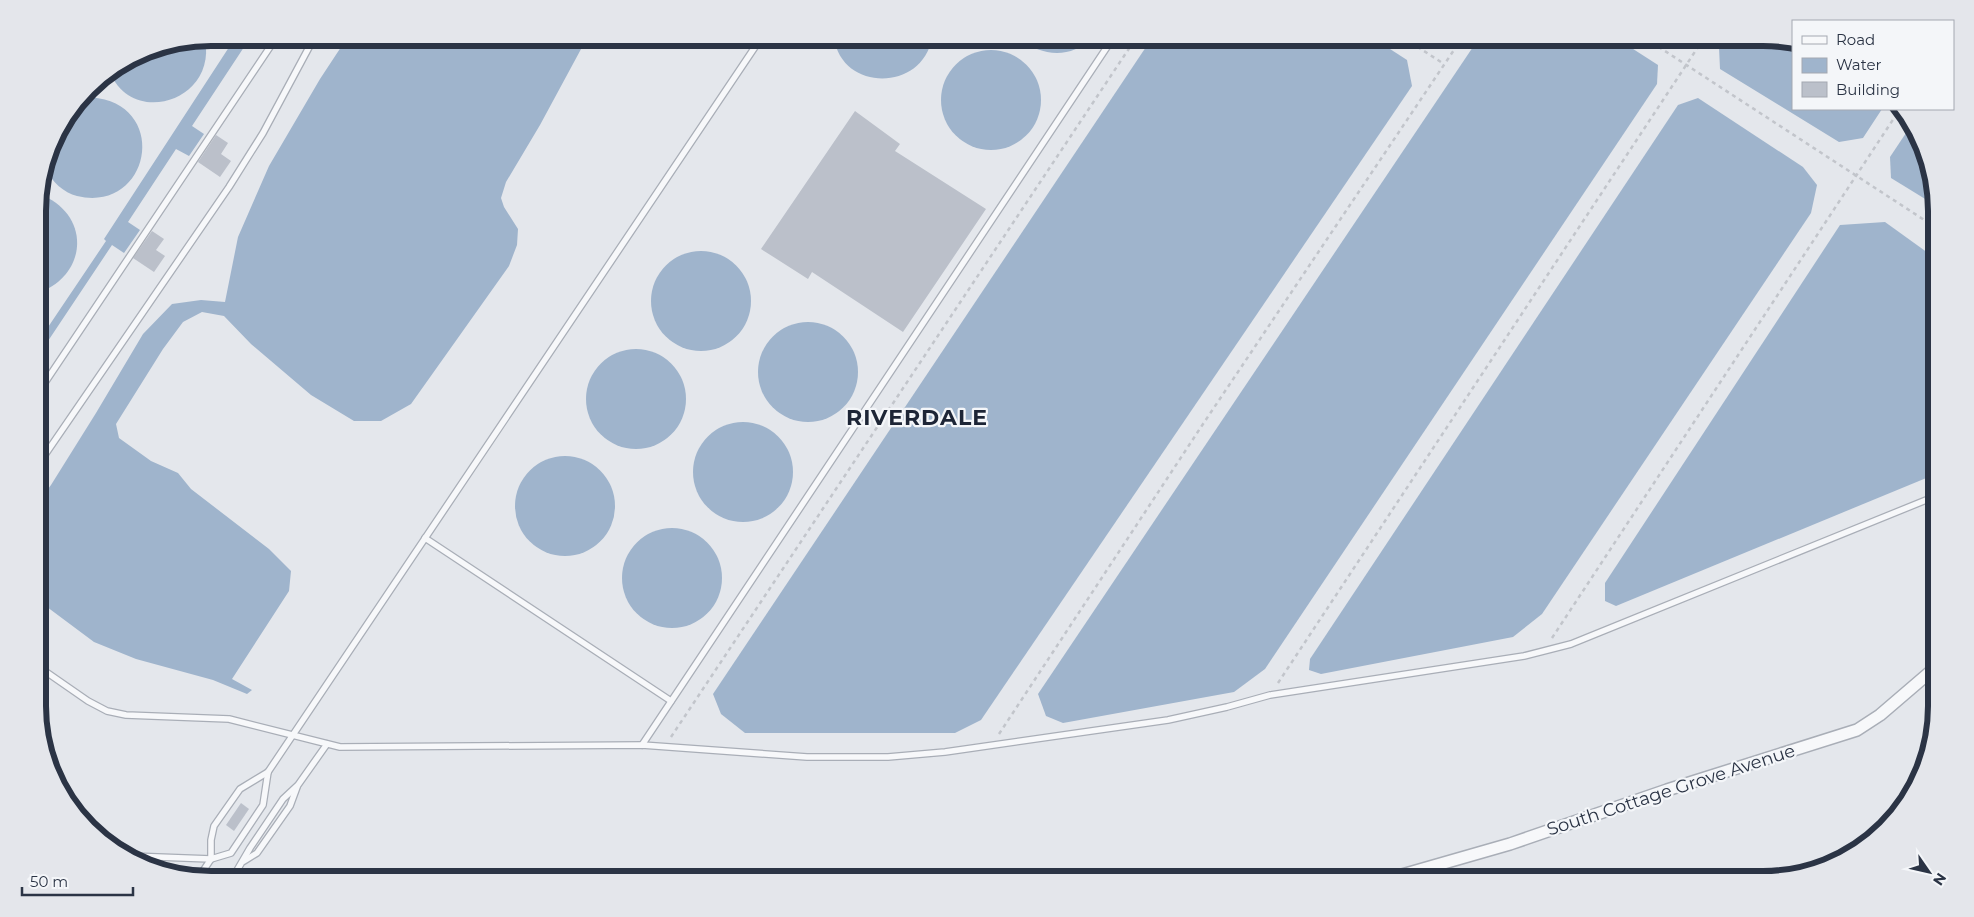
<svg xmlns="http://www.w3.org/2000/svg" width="1974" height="917" font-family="Montserrat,sans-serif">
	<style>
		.water { fill: #9fb4cc }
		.building { fill: #bbc0ca }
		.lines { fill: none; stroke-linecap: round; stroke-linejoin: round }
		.lane-casing { stroke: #a9aeb7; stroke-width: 8 }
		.street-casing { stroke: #a9aeb7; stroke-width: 14 }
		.path { stroke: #c2c5cb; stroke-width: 2.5; stroke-dasharray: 4 4; stroke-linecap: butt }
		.lane { stroke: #f7f8fa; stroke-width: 5.5 }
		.street { stroke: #f7f8fa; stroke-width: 11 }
		.labels { text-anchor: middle; stroke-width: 4.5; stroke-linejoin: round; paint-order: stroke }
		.street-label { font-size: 18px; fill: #2b3445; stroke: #f4f6f9 }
		.district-label { font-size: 22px; font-weight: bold; letter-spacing: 1px; fill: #1d2536; stroke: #f4f6f9 }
		.rim { fill: none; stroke: #2b3445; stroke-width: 6 }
	</style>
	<rect width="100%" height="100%" fill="#e4e7ec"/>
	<!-- water -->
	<g class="water">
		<path d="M235 38H250L192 126 204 134 189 156 176 149 128 222 140 230 124 253 112 245 38 356V342L106 241 104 239Z"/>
		<path d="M347 38H587L540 125 506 182 501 198 504 207 518 229 517 245 509 266 411 404 381 421H354L311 395 251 344 224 316 202 312 183 322 163 349 116 424 119 438 151 461 178 473 191 489 269 549 291 571 289 591 232 679 252 690 247 694 213 680 136 659 94 642 39 601V501L51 485 96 413 143 334 172 304 201 300 225 302 238 237 269 166 320 79Z"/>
		<path d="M834 38H932C922 92 842 92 834 38Z"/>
		<path d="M1020 38H1092C1071 59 1041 57 1020 38Z"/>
		<path d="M1152 38H1373L1407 60 1412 86 981 720 955 733H745L721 714 713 694Z"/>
		<path d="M1479 38H1616L1658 65 1657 84 1265 669 1234 692 1063 723 1046 716 1038 694Z"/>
		<path d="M1726 38H1763L1793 43V109H1882L1863 138 1839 142 1720 69 1719 47Z"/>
		<path d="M205 39C217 102 131 127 110 72L145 51Z"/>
		<circle cx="991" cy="100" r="50"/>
		<path d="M84 97C172 97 153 214 77 196 64 193 51 181 46 169L56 134Z"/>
		<path d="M1698 98 1803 167 1817 185 1811 213 1542 614 1513 637 1321 674 1309 670 1310 659 1678 105Z"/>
		<path d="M1910 127 1935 189V205L1891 178 1890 157Z"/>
		<path d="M39 194C91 213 89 275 38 293Z"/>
		<path d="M1885 222 1935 258 1936 474 1616 606 1605 601V583L1840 225Z"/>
		<circle cx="701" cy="301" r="50"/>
		<circle cx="808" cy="372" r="50"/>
		<circle cx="636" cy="399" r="50"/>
		<circle cx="743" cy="472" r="50"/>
		<circle cx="565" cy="506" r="50"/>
		<circle cx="672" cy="578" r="50"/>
	</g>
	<!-- building -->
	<g class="building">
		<path d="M855 111 900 144 895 151 986 209 903 332 812 272 808 279 761 249Z"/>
		<path d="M216 135 228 143 221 154 231 161 220 177 198 162Z"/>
		<path d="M152 231 164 239 156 250 165 256 154 272 133 258Z"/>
		<path d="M241 803 249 809 234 831 226 825Z"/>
	</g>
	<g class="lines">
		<!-- lane casing -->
		<g class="lane-casing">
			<g id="lane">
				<path d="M38 393 276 38"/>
				<path d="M38 465 229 187 263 133 314 38"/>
				<path d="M425 538 671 701"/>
				<path d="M39 667 88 701 107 711 126 715 229 719 340 747 642 745 807 757H888L945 752 1168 720 1227 707 1270 695 1524 656 1571 644 1936 496"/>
				<path d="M642 745 1113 38"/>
				<path d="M131 856 211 859 231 853 263 805 268 772 761 38"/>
				<path d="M244 861 257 853 290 806 297 787"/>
				<path d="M199 877 211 859V840L214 826 240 789 268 772"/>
				<path d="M232 879 250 848 283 799 298 785 327 744"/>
			</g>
		</g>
		<!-- street casing -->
		<g class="street-casing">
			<path id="street" d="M1388 879 1510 844 1667 790 1857 730 1880 715 1936 667"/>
		</g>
		<!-- path -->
		<g class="path">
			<path d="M1404 38 1444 64"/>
			<path d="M1645 38 1935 227"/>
			<path d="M1552 638 1900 109"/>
			<path d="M1278 683 1704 38"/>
			<path d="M999 734 1203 424 1462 38"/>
			<path d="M671 737 1136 38"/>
		</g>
		<!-- lane -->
		<use href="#lane" class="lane"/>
		<!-- street -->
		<use href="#street" class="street"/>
	</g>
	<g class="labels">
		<!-- street labels -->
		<g class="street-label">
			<text transform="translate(1671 790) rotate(-18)" y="6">South Cottage Grove Avenue</text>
		</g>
		<!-- district labels -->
		<g class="district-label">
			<text x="917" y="425">RIVERDALE</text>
		</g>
	</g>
	<!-- crop -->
	<path d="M0 0H1974V917H0ZM211 46H1763A165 165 0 0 1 1928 211V706A165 165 0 0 1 1763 871H211A165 165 0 0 1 46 706V211A165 165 0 0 1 211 46Z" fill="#e4e6eb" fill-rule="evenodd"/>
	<path class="rim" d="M211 46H1763A165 165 0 0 1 1928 211V706A165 165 0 0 1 1763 871H211A165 165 0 0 1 46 706V211A165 165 0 0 1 211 46Z"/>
	<!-- legend -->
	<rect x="1792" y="20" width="162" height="90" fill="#f4f6f9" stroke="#a4a8b1"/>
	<rect x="1802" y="36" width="25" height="8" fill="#f7f8fa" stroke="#a4a8b1"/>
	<text x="1836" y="45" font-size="15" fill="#2b3445">Road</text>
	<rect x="1802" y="58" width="25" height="15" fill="#9fb4cc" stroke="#a4a8b1"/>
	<text x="1836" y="70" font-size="15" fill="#2b3445">Water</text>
	<rect x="1802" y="82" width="25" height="15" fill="#bbc0ca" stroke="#a4a8b1"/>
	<text x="1836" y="95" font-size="15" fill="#2b3445">Building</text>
	<!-- north arrow -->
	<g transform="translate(1929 872) rotate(124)" stroke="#f4f6f9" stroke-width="4" paint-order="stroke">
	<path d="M0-4L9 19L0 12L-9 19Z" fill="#2b3445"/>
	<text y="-8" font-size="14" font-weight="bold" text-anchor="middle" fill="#2b3445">N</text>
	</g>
	<!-- scale -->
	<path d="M22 887v8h111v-8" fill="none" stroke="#2b3445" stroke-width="2.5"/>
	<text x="30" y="887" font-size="15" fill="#2b3445" stroke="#f4f6f9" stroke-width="4" paint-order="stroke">50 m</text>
</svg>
